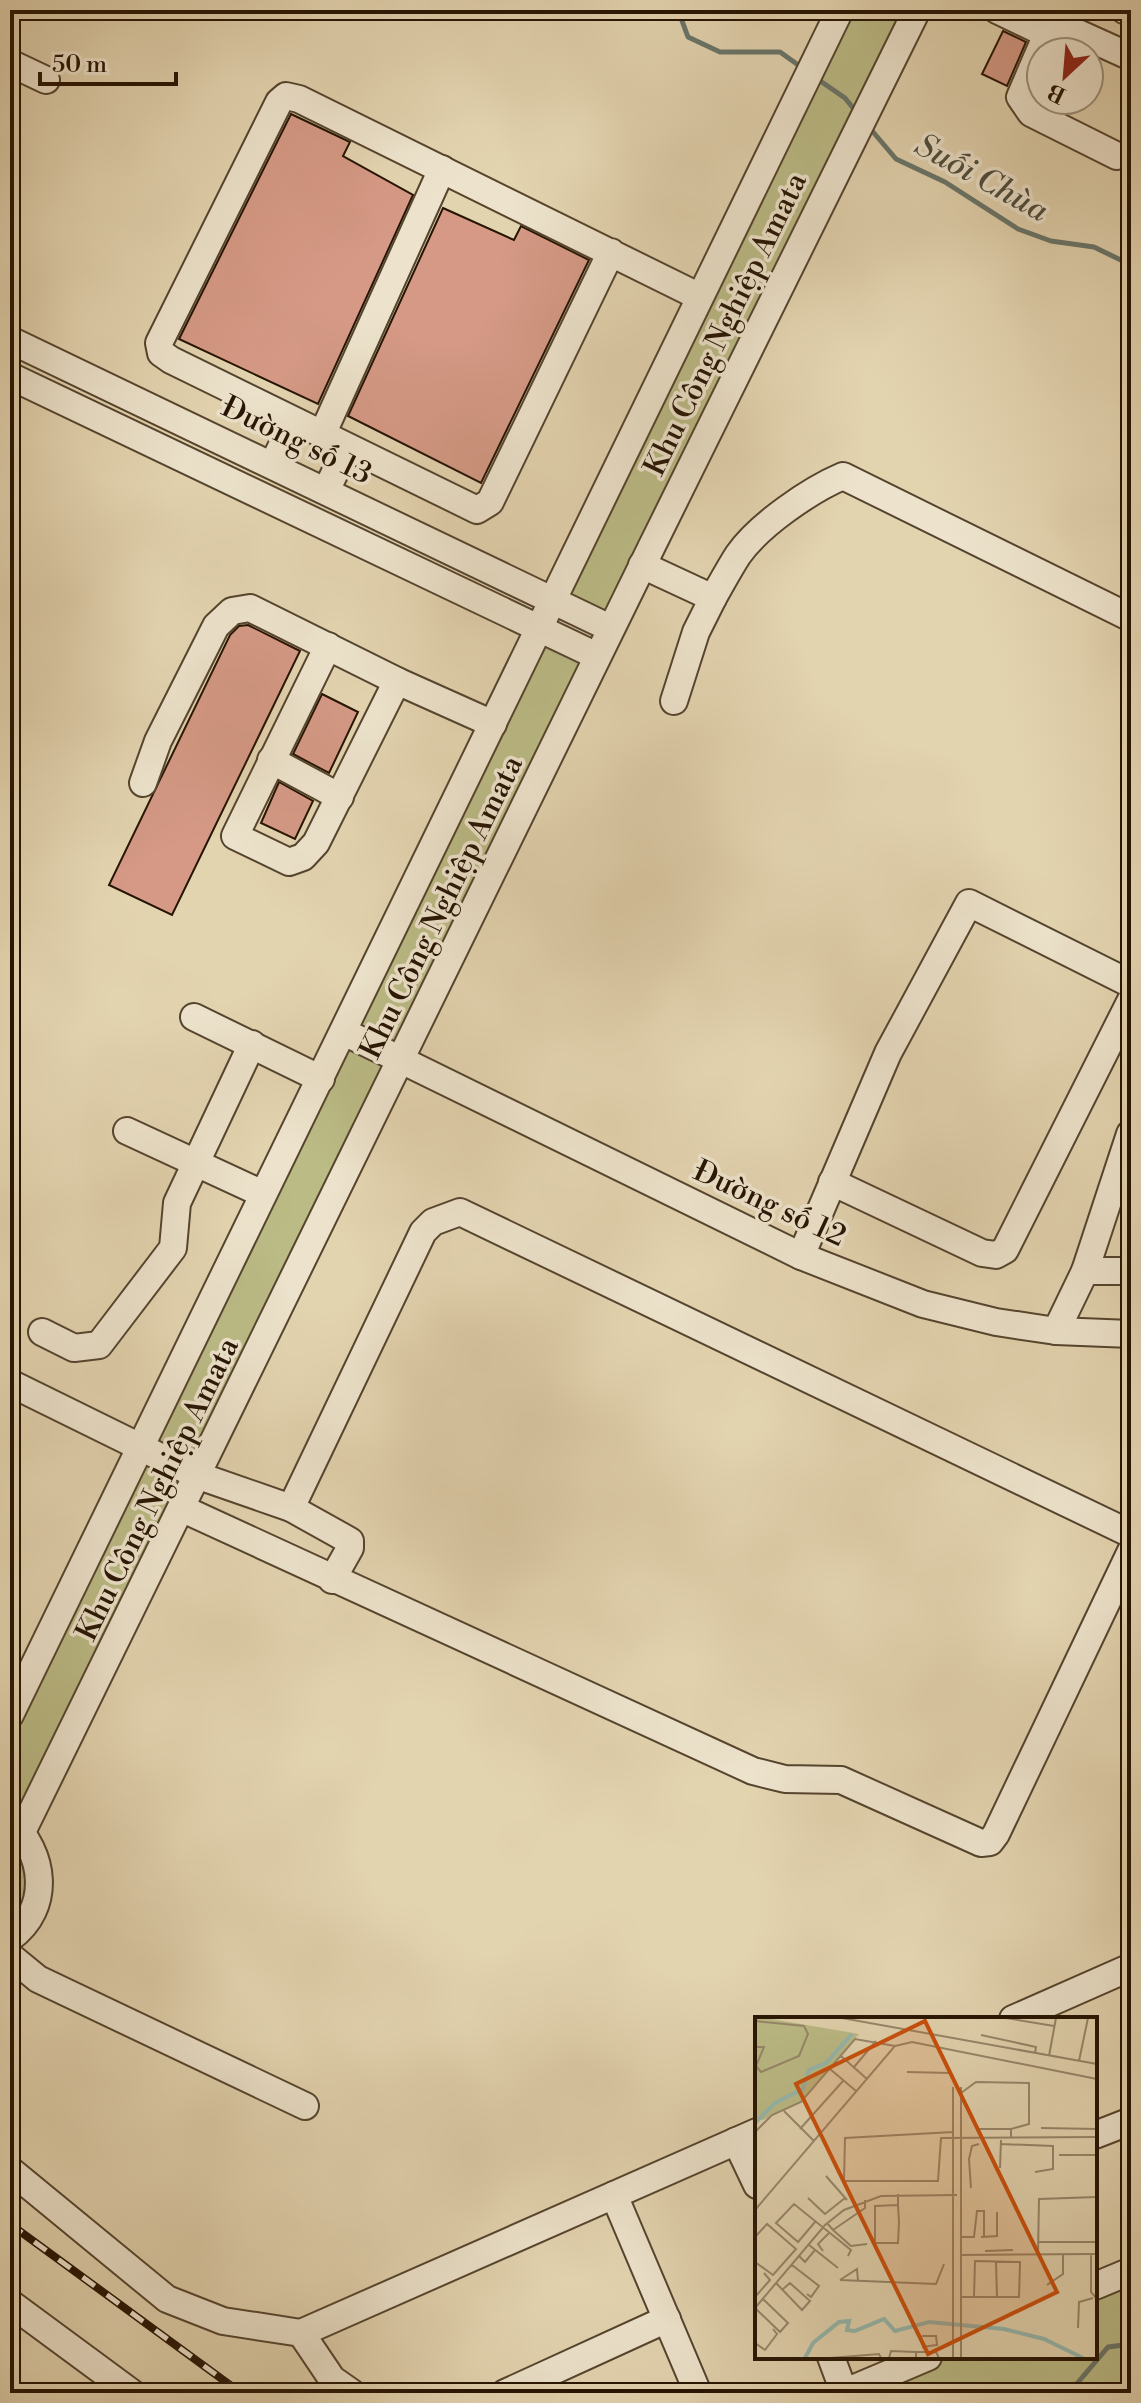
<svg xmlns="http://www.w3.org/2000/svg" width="1141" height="2403" font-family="'Libre Bodoni',serif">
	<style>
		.green { fill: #bbbb86; stroke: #706844; stroke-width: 2 }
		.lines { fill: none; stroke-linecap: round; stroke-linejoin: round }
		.stream { stroke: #69766a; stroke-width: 5 }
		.building { fill: #d59985; stroke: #261403; stroke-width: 2 }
		.minor-casing { stroke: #55442e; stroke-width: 30 }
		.minor { stroke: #ede3cc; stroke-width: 26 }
		.rail-casing { stroke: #261403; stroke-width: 8 }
		.rail { stroke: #ede3cc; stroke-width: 5; stroke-dasharray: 15; stroke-linecap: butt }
		.labels { text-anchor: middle; stroke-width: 7; stroke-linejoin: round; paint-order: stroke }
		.street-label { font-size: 30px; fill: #261403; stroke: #ede3cc }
		.water-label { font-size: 32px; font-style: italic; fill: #4d4d3f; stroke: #ede3cc }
		.inset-river { fill: none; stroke: #95b8ae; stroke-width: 4 }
		.inset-road { fill: none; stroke: #97876b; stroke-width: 2 }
		.view { fill: #cb4f0b; fill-opacity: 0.15; stroke: #cb4f0b; stroke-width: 4 }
		.inset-edge { fill: none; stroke: #261403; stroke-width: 4 }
	</style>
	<rect width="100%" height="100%" fill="#e3d4b0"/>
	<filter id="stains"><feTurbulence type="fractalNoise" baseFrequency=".0025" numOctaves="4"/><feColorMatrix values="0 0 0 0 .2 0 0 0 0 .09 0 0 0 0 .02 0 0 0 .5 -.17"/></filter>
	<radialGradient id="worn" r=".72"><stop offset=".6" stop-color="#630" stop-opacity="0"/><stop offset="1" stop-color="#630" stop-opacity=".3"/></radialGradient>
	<!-- green -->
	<g class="green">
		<path d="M853 10H905L604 619 566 602Z"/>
		<path d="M548 640 585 657 395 1051 356 1031Z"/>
		<path d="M350 1042 390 1062 192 1466 153 1447Z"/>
		<path d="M148 1458 187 1477 20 1815 10 1807V1740Z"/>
		<path d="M10 1833C30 1870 36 1889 10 1924Z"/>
		<path d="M1131 2275V2393H853L938 2357H1095V2290Z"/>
	</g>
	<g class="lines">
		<!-- stream -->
		<g class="stream">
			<path d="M678 10 688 37 720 52H780L801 67"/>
			<path d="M816 78 845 98 857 113"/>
			<path d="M868 126 896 159 945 182 1018 229 1051 241 1094 247 1131 265"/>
			<path d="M1069 2393 1108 2347 1131 2344"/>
		</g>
	</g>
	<!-- building -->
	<g class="building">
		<path d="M1003 31 1026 42 1007 86 982 74Z"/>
		<path d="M291 114 350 142 343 156 413 195 318 404 179 339Z"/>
		<path d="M443 208 514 240 521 226 589 260 481 483 348 416Z"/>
		<path d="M248 625 300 651 172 915 109 885 230 635 239 626Z"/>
		<path d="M322 694 358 712 329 773 293 754Z"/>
		<path d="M279 782 313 801 295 839 261 823Z"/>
	</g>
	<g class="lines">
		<!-- minor casing -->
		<g class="minor-casing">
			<g id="minor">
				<path d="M997 10 1047 34"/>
				<path d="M1124 10 1131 13"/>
				<path d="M10 63 46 80"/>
				<path d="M1117 156 1031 113 1020 97 1047 34 1058 24 1131 57"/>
				<path d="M611 252 490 502 477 510 171 360 161 353 159 343 279 102 286 96 299 99 698 296"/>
				<path d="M10 340 610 628"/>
				<path d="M10 376 597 656"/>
				<path d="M322 435 442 169"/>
				<path d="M273 464 294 421"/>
				<path d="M327 489 347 447"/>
				<path d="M642 565 713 598 696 632 674 701"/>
				<path d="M713 598C721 584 729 569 738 555 759 525 810 490 843 476L1131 618"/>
				<path d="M328 646 235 836 289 862 303 857 316 843 397 681 493 724"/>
				<path d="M271 760 340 797"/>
				<path d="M143 783 158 741 216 626 232 611 250 608 397 681"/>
				<path d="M194 1017 321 1079"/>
				<path d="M344 1032 801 1256 923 1304 996 1322 1056 1331 1131 1334"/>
				<path d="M127 1131 263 1194"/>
				<path d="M832 1182 982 1253 996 1255 1005 1250 1131 1000"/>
				<path d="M801 1256 888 1053 969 903 1131 984"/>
				<path d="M1085 1271 1130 1134"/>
				<path d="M1056 1331 1085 1271H1131"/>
				<path d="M42 1332 74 1348 99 1345 173 1248 177 1203 252 1044"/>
				<path d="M10 1383 199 1476 291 1508 423 1232 433 1222 460 1212 1131 1534"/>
				<path d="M291 1508 350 1541V1548L332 1580"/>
				<path d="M183 1509 753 1771 785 1779 841 1780 981 1843 990 1842 996 1834 1131 1551"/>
				<path d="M10 1715 840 10"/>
				<path d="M22 1832C324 1226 614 615 917 10"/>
				<path d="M10 1938C52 1908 45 1852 10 1821"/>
				<path d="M10 1956 38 1979 305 2106"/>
				<path d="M1013 2019 1131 1967"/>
				<path d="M1095 2135 1131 2121"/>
				<path d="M736 2141 757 2185"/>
				<path d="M10 2170 167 2299 223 2321 301 2333"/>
				<path d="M614 2195 698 2393"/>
				<path d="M1095 2286 1131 2271"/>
				<path d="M10 2303 132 2393"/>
				<path d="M831 2357 844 2392"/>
				<path d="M352 2393 332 2379 301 2333 757 2132"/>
				<path d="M505 2393 667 2319"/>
				<path d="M843 2393 928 2357"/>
			</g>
		</g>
		<!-- minor -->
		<use href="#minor" class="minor"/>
		<!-- rail casing -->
		<g class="rail-casing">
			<path id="rail" d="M10 2224 241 2393"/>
		</g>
		<!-- rail -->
		<use href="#rail" class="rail"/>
	</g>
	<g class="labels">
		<!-- street labels -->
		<g class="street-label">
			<text transform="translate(725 324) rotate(-64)" y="10">Khu Công Nghiệp Amata</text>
			<text transform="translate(297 440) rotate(26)" y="10">Đường số 13</text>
			<text transform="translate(441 907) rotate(-64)" y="10">Khu Công Nghiệp Amata</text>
			<text transform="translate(770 1203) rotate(25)" y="10">Đường số 12</text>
			<text transform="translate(157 1489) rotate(-64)" y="10">Khu Công Nghiệp Amata</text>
		</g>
		<!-- water labels -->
		<g class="water-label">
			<text transform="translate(982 177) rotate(29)" y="11">Suối Chùa</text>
		</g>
	</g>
	<!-- overview -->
	<g transform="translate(755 2017)">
		<rect width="342" height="342" fill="#e3d4b0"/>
		<path d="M0 1H11L104 17 46 85 8 103 0 101Z" fill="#bbbb86"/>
		<path class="inset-river" d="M0 106 20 86 48 72 54 53 71 46 97 17M50 341 58 326 84 305 94 304 92 313 100 314 129 302 140 314 174 305 249 312 289 322 328 341"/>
		<path class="inset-road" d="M87 1 342 47M251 1 299 9M0 4 49 9 53 17 44 39 6 55 1 49 9 30H0M226 18 281 30 280 36M140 29 157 25 342 62M86 39 112 62M294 39 301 1M324 44 333 1M99 50 121 24M75 52 101 74M152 55 195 56M206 76 221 65 274 66V107L256 112V120M29 94 59 124M286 111 342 112M45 112 88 64M221 112H256M0 115 17 98 46 85 100 22 140 29 0 193M198 115 90 121 89 164H183L186 121 342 120M246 127 298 129V152L280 155M304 138H342M245 151 246 123M71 159 92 183M216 171 214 142 217 129 224 127M143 177V188L144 205 143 226H120V189L143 188M53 181 70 197 90 181M60 205 43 225 21 206 39 187 96 233 93 239M72 206 78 213 110 191V183M78 213 96 229 112 227M0 220 12 207 41 232 18 258 0 245M206 220H219L222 194H229V220M226 220 242 219V195M283 225H342M54 228 83 251M68 234 63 227 74 216M230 234 258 233M283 237 284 182 342 180M336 237V275L342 282M206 238 342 237M44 239 50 245 60 233M241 244 242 280M37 248 64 269 56 280 52 277M85 263 181 267 189 247M85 263 102 252 103 264M21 266 47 293 55 284 35 266 28 272M292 268 308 257V237M0 280 15 263 9 256M207 280H264L265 245 220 244 219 280M0 291 70 208 89 193 126 179 202 178M0 291 25 315 33 306 8 282M323 311 324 285 338 281M0 326 10 333 22 317 18 312M167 330 182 328 181 319H167M75 341 124 337 126 341M134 341 136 334 161 335M161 341V335H181L184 341M198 341V70M206 341V70"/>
		<path class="view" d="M170 4 302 275 173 337 41 67Z"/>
		<rect width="342" height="342" class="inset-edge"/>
	</g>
	<!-- margin -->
	<rect width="1141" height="2403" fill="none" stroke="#e3d4b0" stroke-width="40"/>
	<rect x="12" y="12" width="1117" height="2379" fill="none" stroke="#261403" stroke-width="4"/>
	<rect x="20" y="20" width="1101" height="2363" fill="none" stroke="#261403" stroke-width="2"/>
	<!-- north arrow -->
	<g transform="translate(1065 76) rotate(206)"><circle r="38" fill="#ede3cc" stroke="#9d907c" stroke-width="2"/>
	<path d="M0-6L14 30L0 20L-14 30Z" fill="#8f2418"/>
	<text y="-12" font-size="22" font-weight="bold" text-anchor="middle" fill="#261403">B</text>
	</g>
	<!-- scale -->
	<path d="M40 72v12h136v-12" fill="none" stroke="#261403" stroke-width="4"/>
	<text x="52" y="72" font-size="24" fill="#261403" stroke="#ede3cc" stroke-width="6" paint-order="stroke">50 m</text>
	<rect width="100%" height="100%" filter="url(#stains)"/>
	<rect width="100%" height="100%" fill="url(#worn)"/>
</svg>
